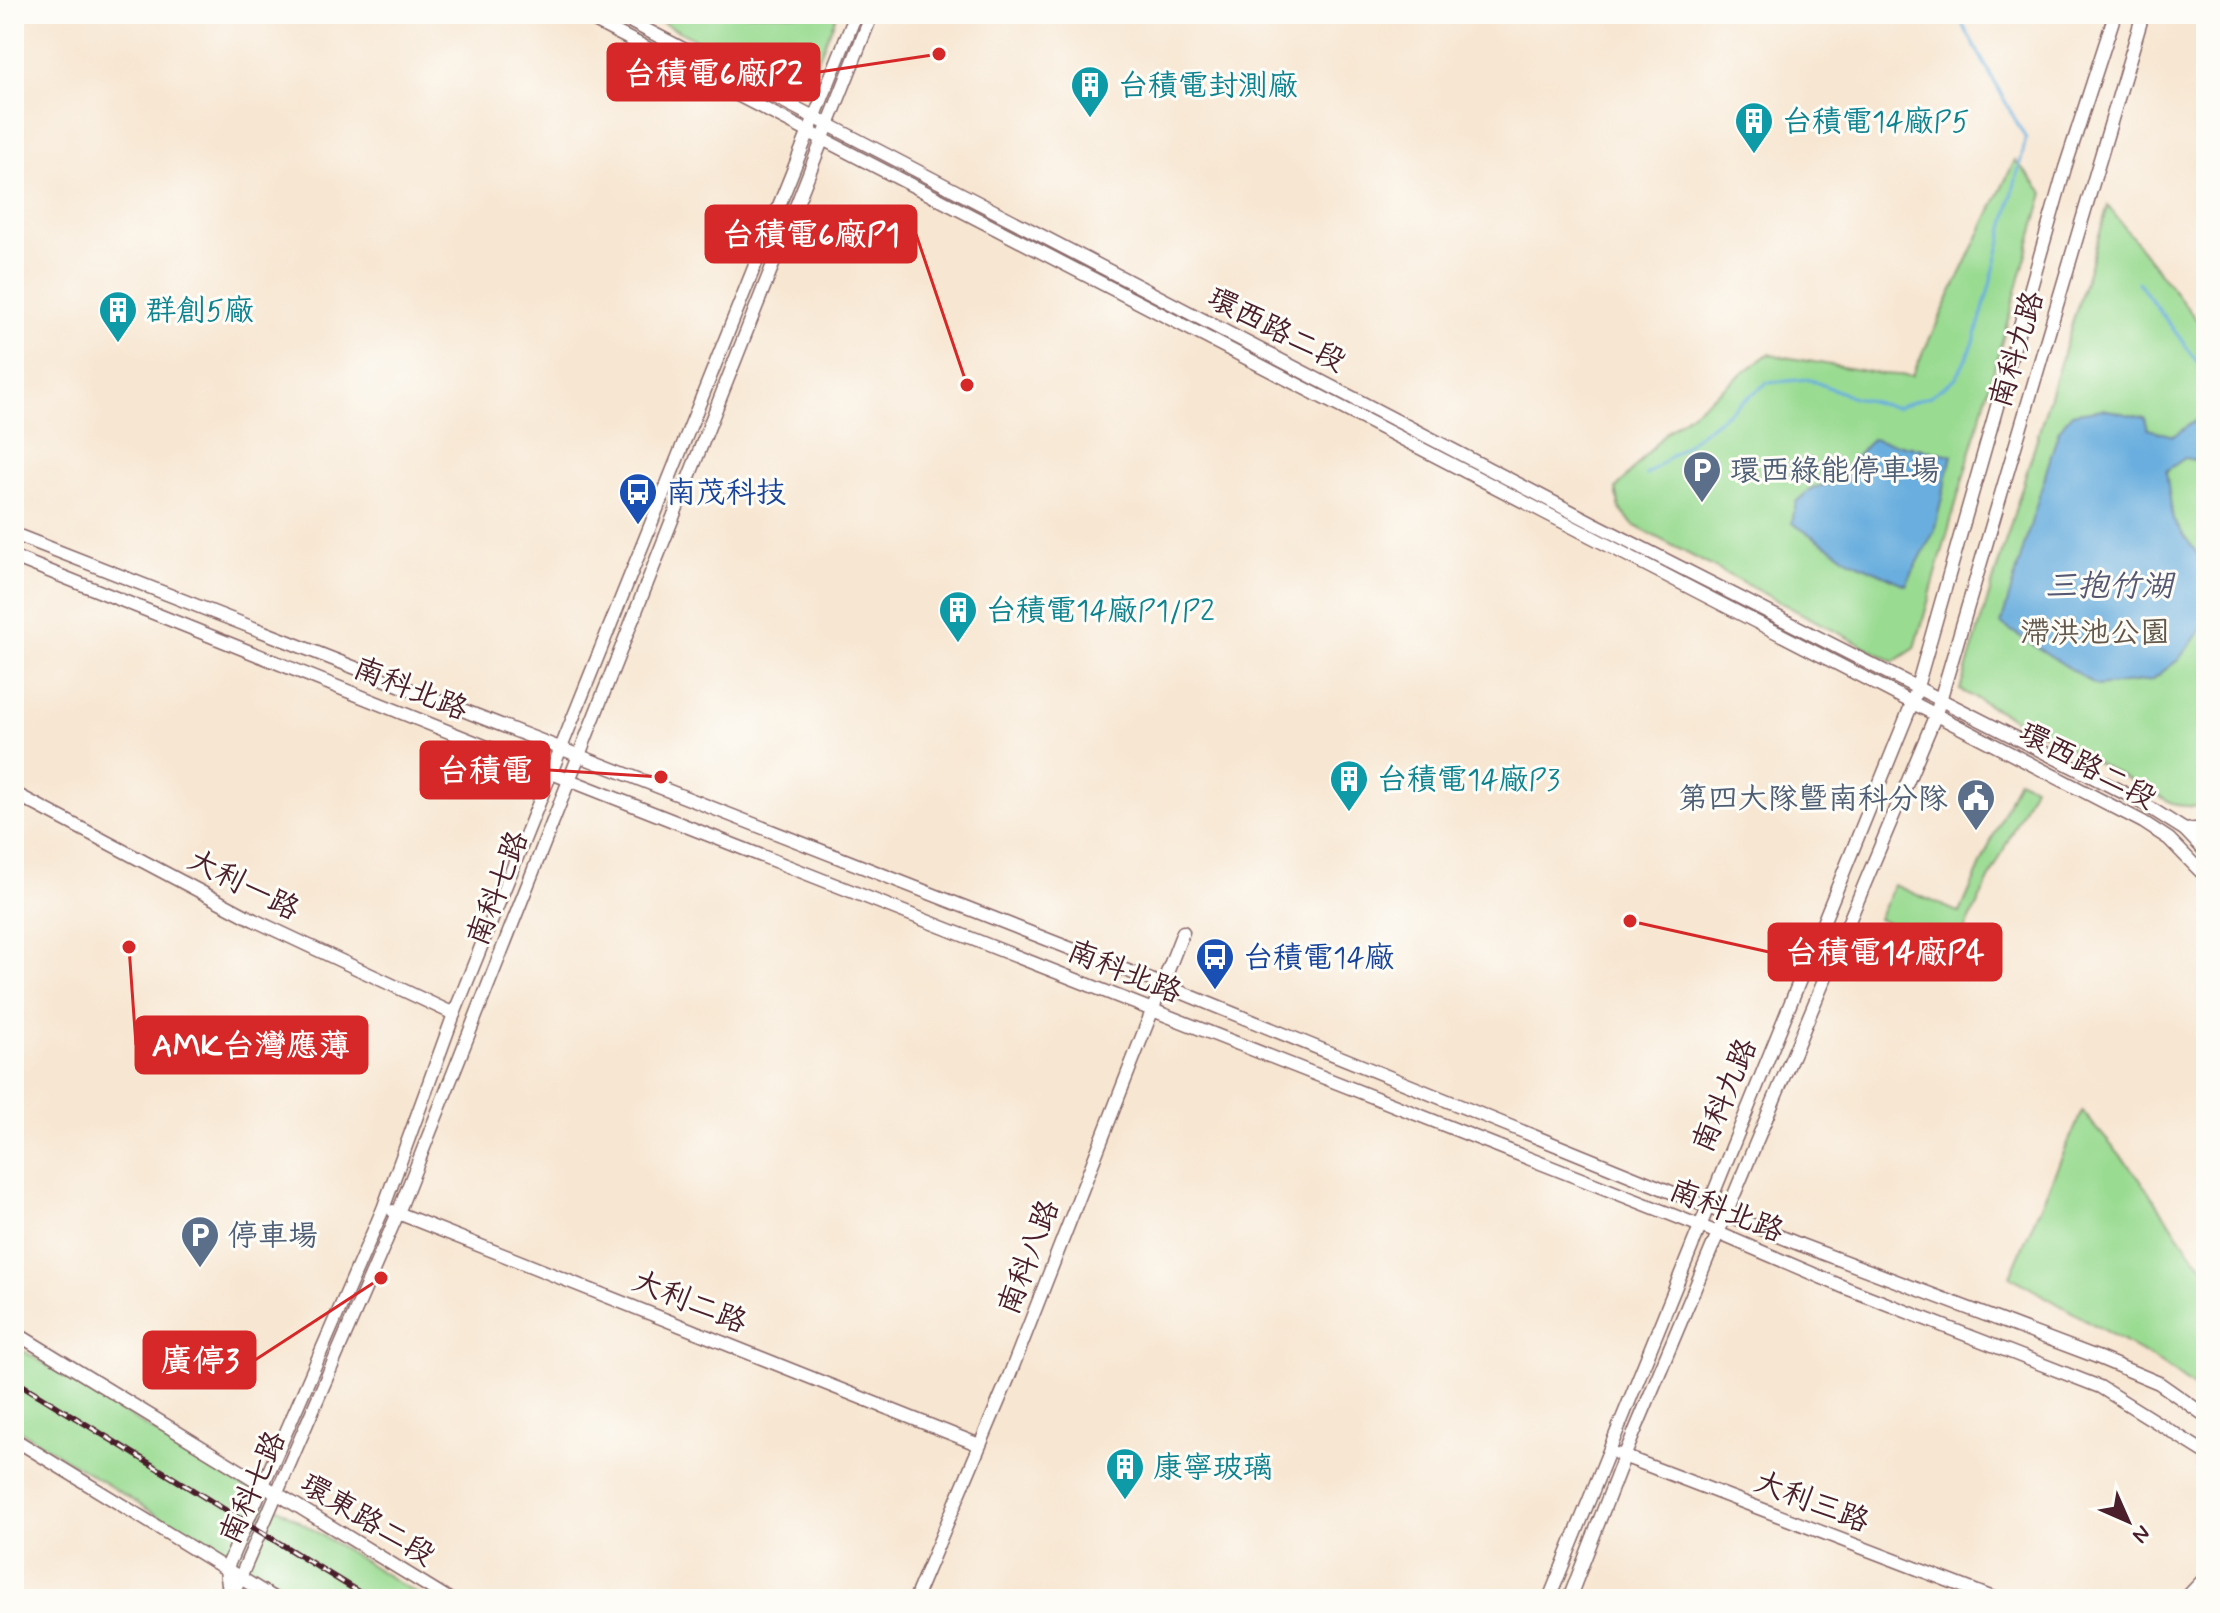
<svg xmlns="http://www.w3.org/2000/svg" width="2220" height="1613" font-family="Mynerve,'LXGW WenKai TC',sans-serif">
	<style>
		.green { fill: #9adb92; stroke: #727d5e; stroke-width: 2 }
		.water { fill: #69aede; stroke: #5a6684; stroke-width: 2 }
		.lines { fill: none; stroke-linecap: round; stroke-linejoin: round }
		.stream { stroke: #69aede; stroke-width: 3 }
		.minor-casing { stroke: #876565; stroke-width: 15 }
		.minor { stroke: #fff; stroke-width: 12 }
		.rail-casing { stroke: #4a1f2b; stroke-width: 6 }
		.rail { stroke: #fdfcf7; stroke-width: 3; stroke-dasharray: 9; stroke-linecap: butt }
		.labels { text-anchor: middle; stroke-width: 6; stroke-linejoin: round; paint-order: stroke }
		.culture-label { font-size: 30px; fill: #0d838f; stroke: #fdfcf7; text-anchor: start }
		.street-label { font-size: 30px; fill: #4a1f2b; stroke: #fdfcf7 }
		.service-label { font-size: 30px; fill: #4e5e75; stroke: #fdfcf7; text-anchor: start }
		.transit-label { font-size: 30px; fill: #164399; stroke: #fdfcf7; text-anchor: start }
		.park-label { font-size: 30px; fill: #62574a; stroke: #fdfcf7 }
		.water-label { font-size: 32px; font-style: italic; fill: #565873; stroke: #fdfcf7 }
		.leader { fill: none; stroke: #d62828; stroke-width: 3 }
		.callout-dot { fill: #d62828; stroke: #fdfcf7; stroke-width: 3 }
		.callout { fill: #d62828; stroke: #d62828; stroke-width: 3 }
		.callout-label { font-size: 32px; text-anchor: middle; font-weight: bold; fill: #fff }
	</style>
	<rect width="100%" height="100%" fill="#fdfcf7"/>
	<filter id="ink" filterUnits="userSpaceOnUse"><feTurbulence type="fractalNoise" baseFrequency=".0125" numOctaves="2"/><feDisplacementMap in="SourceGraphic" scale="16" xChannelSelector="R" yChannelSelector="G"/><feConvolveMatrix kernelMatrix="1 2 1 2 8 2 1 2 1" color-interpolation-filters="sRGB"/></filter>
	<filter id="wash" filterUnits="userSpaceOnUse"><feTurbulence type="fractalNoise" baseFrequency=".006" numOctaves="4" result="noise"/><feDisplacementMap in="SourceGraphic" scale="32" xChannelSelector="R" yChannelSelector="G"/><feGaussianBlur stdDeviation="1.8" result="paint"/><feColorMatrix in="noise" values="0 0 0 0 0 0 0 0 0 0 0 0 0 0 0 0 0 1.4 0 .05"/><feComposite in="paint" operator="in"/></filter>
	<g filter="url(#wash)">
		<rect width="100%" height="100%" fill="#f7e6d1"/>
		<!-- green -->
		<g class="green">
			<path d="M646 14H837L807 86 792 90Z"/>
			<path d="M2015 160 2044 193 1915 648 1894 662 1633 525 1620 509 1616 489 1666 432 1768 354 1882 374 1912 376Z"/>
			<path d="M2108 206 2206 332V808L2176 805 1960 690Z"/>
			<path d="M2018 779 2034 786 1955 951 1878 919 1894 885 1960 913Z"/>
			<path d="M2082 1111 2136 1174 2196 1259 2206 1268V1396L2162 1364 2010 1276Z"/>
			<path d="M14 1345 425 1599H293L14 1427Z"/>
		</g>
		<!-- water -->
		<g class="water">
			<path d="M2103 409 2145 418 2148 429 2173 436 2195 421 2203 462 2185 458 2166 471 2173 520 2206 566V624L2178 660 2152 680 2097 686 2001 624 2058 432 2071 414Z"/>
			<path d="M1872 439 1952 455 1934 532 1906 585 1850 560 1792 523 1796 502 1812 488 1833 483Z"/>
		</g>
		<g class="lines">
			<!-- stream -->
			<g class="stream">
				<path d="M2138 282 2206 373"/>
				<path d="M1646 475 1767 383 1808 379 1850 396 1896 408 1930 396 1956 378 1974 342 1990 285 2026 139 1957 14"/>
			</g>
		</g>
	</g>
	<g filter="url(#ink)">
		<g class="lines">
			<!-- minor casing -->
			<g class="minor-casing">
				<g id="minor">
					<path d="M581 14 2143 822 2169 839 2206 877"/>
					<path d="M616 14 1595 524 2136 799 2185 830 2206 852"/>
					<path d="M14 534 1161 984 1801 1245 2097 1357 2159 1383 2206 1416"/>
					<path d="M14 557 554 774 1718 1233 1846 1288 2100 1387 2206 1453"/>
					<path d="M14 793 254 920 454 1014"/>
					<path d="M2185 830 2206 828"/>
					<path d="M393 1211 977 1444"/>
					<path d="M14 1332 449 1599"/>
					<path d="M14 1439 275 1599"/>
					<path d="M1618 1454 1996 1599"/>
					<path d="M230 1599 226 1570 383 1209 454 1014 856 14"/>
					<path d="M231 1599 398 1213 872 14"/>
					<path d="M915 1599 1008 1379 1183 932"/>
					<path d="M1549 1599 1913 701 2065 168 2115 14"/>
					<path d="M1569 1599 1624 1457 1936 714 2143 14"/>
					<path d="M2185 1599 2206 1577"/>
					<path d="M2205 1599 2206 1598"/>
				</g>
			</g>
			<!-- minor -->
			<use href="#minor" class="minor"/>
			<!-- rail casing -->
			<g class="rail-casing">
				<path id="rail" d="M14 1380 370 1599"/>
			</g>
			<!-- rail -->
			<use href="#rail" class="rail"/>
		</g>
	</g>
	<!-- icons -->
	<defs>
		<g id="building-pin" transform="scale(2)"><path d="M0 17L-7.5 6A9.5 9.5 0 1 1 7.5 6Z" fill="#0f9aa8" stroke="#fdfcf7"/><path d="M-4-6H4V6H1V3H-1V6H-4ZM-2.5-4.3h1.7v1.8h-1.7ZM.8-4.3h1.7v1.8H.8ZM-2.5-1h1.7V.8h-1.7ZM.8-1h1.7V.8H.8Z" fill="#fff"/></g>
		<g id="parking-pin" transform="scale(2)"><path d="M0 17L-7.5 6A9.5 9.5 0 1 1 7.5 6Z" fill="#5c6f8a" stroke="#fdfcf7"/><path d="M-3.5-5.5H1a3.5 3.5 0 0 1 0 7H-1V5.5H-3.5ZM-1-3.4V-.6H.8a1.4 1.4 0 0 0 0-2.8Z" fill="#fff"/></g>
		<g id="bus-pin" transform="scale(2)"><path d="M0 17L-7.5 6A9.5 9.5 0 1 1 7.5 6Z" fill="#1a4fb4" stroke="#fdfcf7"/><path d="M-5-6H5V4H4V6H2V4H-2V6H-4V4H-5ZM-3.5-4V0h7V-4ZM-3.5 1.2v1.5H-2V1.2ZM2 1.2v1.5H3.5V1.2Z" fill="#fff"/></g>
		<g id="civic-pin" transform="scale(2)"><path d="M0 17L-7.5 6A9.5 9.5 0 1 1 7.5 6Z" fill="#5c6f8a" stroke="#fdfcf7"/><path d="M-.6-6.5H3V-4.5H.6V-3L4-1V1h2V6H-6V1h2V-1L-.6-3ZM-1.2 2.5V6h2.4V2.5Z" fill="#fff"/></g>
	</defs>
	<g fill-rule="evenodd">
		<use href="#building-pin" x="1090" y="85"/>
		<use href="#building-pin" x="1754" y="121"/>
		<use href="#building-pin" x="118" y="310"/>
		<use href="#parking-pin" x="1702" y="470"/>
		<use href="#bus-pin" x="638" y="492"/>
		<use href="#building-pin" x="958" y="610"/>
		<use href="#building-pin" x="1349" y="779"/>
		<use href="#civic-pin" x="1976" y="798"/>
		<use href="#bus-pin" x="1215" y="957"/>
		<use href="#parking-pin" x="200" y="1235"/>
		<use href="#building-pin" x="1125" y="1467"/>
	</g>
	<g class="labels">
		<!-- culture labels -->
		<g class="culture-label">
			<text x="1118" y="95">台積電封測廠</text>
			<text x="1782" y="131">台積電14廠P5</text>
			<text x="146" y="320">群創5廠</text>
			<text x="986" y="620">台積電14廠P1/P2</text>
			<text x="1377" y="789">台積電14廠P3</text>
			<text x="1153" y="1477">康寧玻璃</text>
		</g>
		<!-- street labels -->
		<g class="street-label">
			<text transform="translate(1277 329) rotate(27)" y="10">環西路二段</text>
			<text transform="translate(2016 349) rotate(-73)" y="10">南科九路</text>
			<text transform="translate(411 688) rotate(22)" y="10">南科北路</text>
			<text transform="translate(2088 765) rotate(28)" y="10">環西路二段</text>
			<text transform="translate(244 884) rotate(27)" y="10">大利一路</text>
			<text transform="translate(497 888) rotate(-69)" y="10">南科七路</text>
			<text transform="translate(1125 971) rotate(22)" y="10">南科北路</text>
			<text transform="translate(1724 1095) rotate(-67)" y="10">南科九路</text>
			<text transform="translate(1727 1210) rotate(22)" y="10">南科北路</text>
			<text transform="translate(1028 1257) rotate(-69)" y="10">南科八路</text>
			<text transform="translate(690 1301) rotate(22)" y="10">大利二路</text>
			<text transform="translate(252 1487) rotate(-66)" y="10">南科七路</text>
			<text transform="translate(1812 1501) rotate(21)" y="10">大利三路</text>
			<text transform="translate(368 1519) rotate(31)" y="10">環東路二段</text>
		</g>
		<!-- service labels -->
		<g class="service-label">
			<text x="1730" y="480">環西綠能停車場</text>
			<text x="1948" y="808" text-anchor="end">第四大隊暨南科分隊</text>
			<text x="228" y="1245">停車場</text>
		</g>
		<!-- transit labels -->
		<g class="transit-label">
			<text x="666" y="502">南茂科技</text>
			<text x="1243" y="967">台積電14廠</text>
		</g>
		<!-- park labels -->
		<g class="park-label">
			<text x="2095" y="642">滯洪池公園</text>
		</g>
		<!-- water labels -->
		<g class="water-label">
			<text x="2109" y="596">三抱竹湖</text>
		</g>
	</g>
	<!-- callouts -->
	<path class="leader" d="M939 54L819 72M967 385L916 234M661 777L549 770M1630 921L1769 952M129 947L136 1045M381 1278L255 1360"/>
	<g class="callout-dot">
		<circle cx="939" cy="54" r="8"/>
		<circle cx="967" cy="385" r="8"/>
		<circle cx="661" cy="777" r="8"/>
		<circle cx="1630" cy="921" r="8"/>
		<circle cx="129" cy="947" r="8"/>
		<circle cx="381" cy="1278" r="8"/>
	</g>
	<g class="callout">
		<rect x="608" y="44" width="211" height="56" rx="8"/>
		<rect x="706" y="206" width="210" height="56" rx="8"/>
		<rect x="421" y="742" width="128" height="56" rx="8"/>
		<rect x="1769" y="924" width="232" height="56" rx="8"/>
		<rect x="136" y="1017" width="231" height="56" rx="8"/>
		<rect x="144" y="1332" width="111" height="56" rx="8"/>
	</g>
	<g class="callout-label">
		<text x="713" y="84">台積電6廠P2</text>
		<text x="811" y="245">台積電6廠P1</text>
		<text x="485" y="781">台積電</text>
		<text x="1885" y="963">台積電14廠P4</text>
		<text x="251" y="1056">AMK台灣應薄</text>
		<text x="200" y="1371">廣停3</text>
	</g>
	<!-- margin -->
	<rect width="2220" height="1613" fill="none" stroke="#fdfcf7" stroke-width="48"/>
	<!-- north arrow -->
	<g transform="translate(2128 1521) rotate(135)" stroke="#fdfcf7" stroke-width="6" paint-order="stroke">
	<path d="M0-6L14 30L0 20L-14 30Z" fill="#4a1f2b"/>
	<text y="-12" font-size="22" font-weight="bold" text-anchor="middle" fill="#4a1f2b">N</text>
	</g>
</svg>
